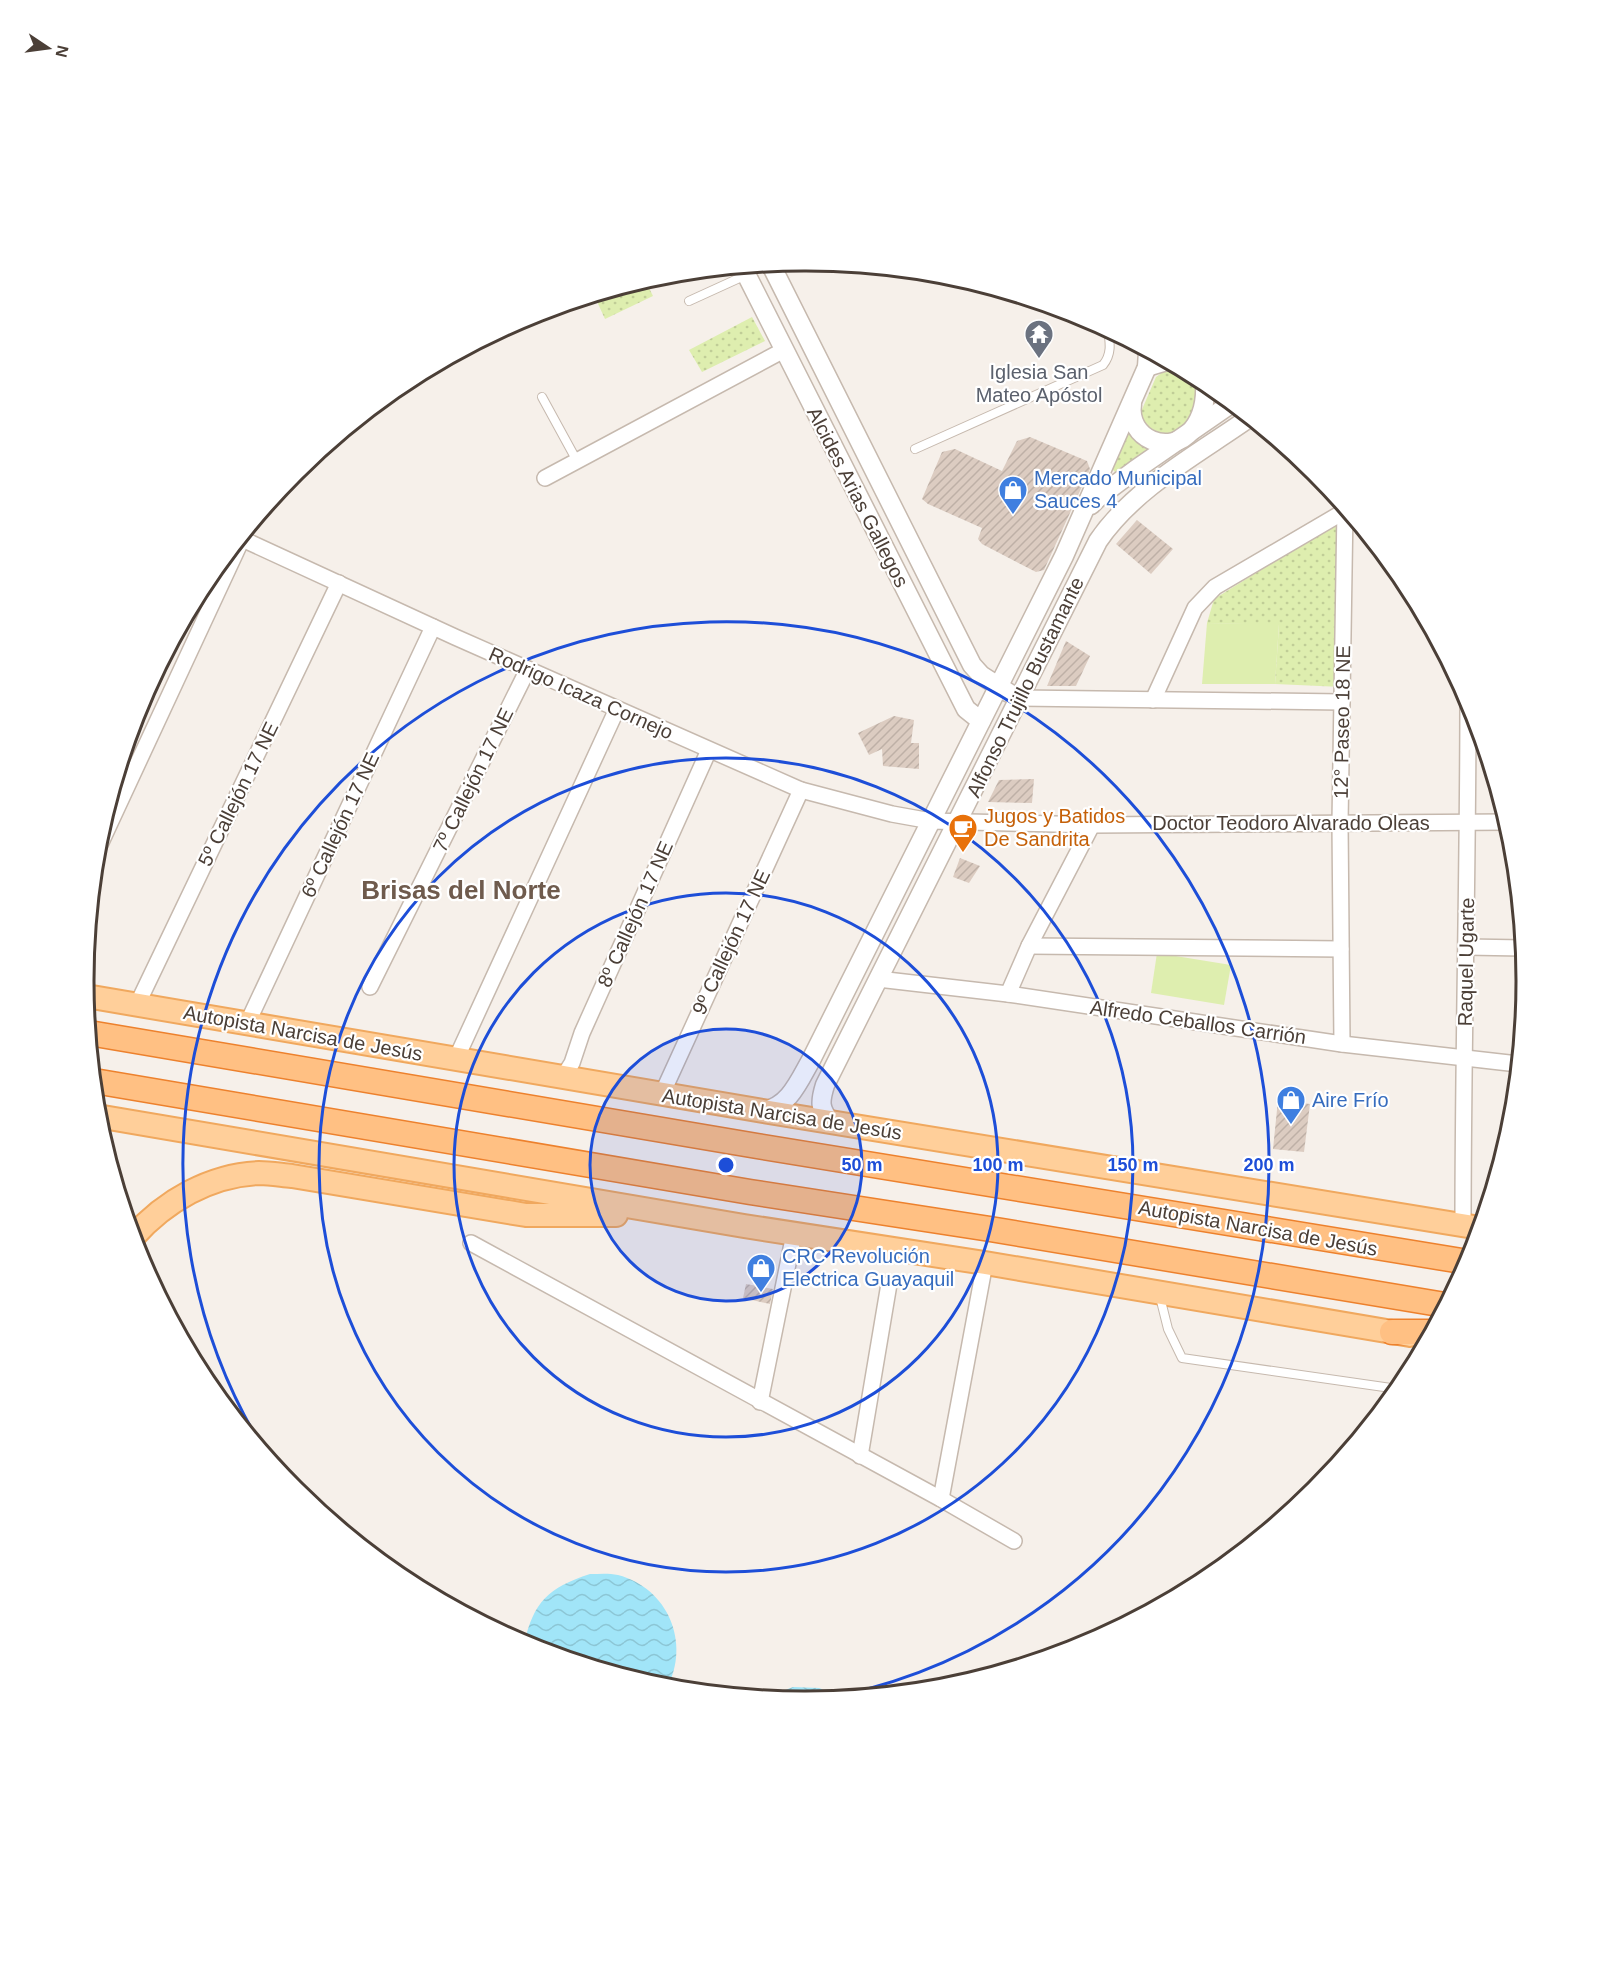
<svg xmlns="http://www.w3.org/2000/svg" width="1610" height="1962" font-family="Arial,sans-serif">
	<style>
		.grass { fill: #deeeaf }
		.park { fill: url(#park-dots) }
		.water { fill: url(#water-waves) }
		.building { fill: url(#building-hatch) }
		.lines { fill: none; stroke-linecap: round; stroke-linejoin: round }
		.service-casing { stroke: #c6b9ae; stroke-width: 10 }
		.minor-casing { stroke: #c6b9ae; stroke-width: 18 }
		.tertiary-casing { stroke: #c6b9ae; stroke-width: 21 }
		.primary-casing { stroke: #f0a85e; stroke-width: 26 }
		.trunk-casing { stroke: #ed812d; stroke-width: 27 }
		.service { stroke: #fff; stroke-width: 8 }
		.minor { stroke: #fff; stroke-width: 15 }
		.tertiary { stroke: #fff; stroke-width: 18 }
		.primary { stroke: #ffcf9a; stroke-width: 22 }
		.trunk { stroke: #ffc083; stroke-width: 24 }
		.ring { fill: none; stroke: #1d4ed8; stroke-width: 3 }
		.labels { text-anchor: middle; stroke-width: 4.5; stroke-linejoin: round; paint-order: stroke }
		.worship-label { font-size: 20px; fill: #5b616d; stroke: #fff }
		.shop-label { font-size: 20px; fill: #366cbe; stroke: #fff; text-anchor: start }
		.street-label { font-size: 20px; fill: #4b3f37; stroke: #fff }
		.food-label { font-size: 20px; fill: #c56008; stroke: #fff; text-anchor: start }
		.district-label { font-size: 26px; font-weight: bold; fill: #6f5b4d; stroke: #fff }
		.rim { fill: none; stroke: #4b3f37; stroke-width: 3 }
		.centre { fill: #1d4ed8; stroke: #fff; stroke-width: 3 }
		.ring-label { font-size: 18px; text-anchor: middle; font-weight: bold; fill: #1d4ed8; stroke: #fff; stroke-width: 4.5; stroke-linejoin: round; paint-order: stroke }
	</style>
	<defs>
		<pattern id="park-dots" width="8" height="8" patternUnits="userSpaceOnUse" patternTransform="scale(1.5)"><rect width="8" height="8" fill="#deeeaf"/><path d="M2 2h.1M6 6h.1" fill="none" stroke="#c0cd97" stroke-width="1.8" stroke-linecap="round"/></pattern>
		<pattern id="water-waves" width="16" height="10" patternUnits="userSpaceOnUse" patternTransform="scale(1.5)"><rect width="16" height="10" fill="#a1e5f8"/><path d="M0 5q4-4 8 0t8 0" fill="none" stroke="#8cc6d5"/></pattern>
		<pattern id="building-hatch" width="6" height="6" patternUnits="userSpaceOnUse" patternTransform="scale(1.5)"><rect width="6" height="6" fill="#dcccc1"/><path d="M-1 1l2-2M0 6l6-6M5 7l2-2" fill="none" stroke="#beb0a6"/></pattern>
	</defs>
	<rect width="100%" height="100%" fill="#f6f0ea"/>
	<!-- grass -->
	<g class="grass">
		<path d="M1207 623 1279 624 1275 684H1202Z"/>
		<path d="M1157 953 1231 965 1224 1005 1151 993Z"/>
	</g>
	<!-- park -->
	<g class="park">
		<path d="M645 280 653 296 605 319 594 295Z"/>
		<path d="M752 317 765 341 702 372 689 350Z"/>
		<path d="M1163 372C1168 372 1173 371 1177 372 1224 380 1173 475 1140 414L1156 377Z"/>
		<path d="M1128 431C1134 442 1139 445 1151 448L1115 472 1111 468Z"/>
		<path d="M1340 521 1342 687 1275 684 1279 625 1207 623 1214 599Z"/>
	</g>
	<!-- water -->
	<g class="water">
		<path d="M590 1574C599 1574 609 1573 618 1575 668 1588 691 1643 667 1688L524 1644C534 1601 548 1588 590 1574Z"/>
		<path d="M793 1687 819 1688 845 1698 805 1702 764 1698Z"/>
	</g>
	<!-- building -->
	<g class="building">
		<path d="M1030 437 1087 461 1090 469 1044 570 1036 572 982 544 978 539 982 528 928 504 922 499 942 452 955 449 1002 471 1017 441Z"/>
		<path d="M1137 520 1173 549 1151 574 1116 544Z"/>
		<path d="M1066 641 1090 656 1076 686H1047Z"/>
		<path d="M894 716 914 720 911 743H919V769L883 766 882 749 869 755 858 733Z"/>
		<path d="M1034 779 1032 803 988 802 999 780Z"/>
		<path d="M960 858 980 866 969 883 953 877Z"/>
		<path d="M1278 1100 1310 1104 1304 1152 1273 1149Z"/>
		<path d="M746 1284 773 1289 770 1304 743 1298Z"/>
	</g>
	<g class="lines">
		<!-- service casing -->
		<g class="service-casing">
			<g id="service">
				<path d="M689 301 746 275"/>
				<path d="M542 397 577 461"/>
				<path d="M915 449 1103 365C1112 354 1110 343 1108 329"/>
				<path d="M1160 1297 1168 1329 1182 1358 1398 1389"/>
			</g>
		</g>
		<!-- minor casing -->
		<g class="minor-casing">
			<g id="minor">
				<path d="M545 478 784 350"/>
				<path d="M240 538 455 637 801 790 892 814 931 821 1092 825 1507 822"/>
				<path d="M1019 698 1342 702"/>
				<path d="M1153 700 1195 608 1215 587 1345 511"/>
				<path d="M97 851 242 539"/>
				<path d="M1029 946 1341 949"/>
				<path d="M1467 947 1523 948"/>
				<path d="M878 979 1008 994 1342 1044 1518 1064"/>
				<path d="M370 987 528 669"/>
				<path d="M1008 994 1029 946 1092 825"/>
				<path d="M137 1005 339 583"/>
				<path d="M247 1024 433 627"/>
				<path d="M1342 1044 1340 823 1345 508"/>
				<path d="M456 1059 617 709"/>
				<path d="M563 1077 572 1063 582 1033 709 750"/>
				<path d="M662 1094 801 790"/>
				<path d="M1463 1226C1463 1050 1468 874 1468 699"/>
				<path d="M471 1243 941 1499 1014 1541"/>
				<path d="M760 1402 794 1234"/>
				<path d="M860 1456 889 1284"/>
				<path d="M941 1499 985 1263"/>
			</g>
		</g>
		<!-- tertiary casing -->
		<g class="tertiary-casing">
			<g id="tertiary">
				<path d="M770 263 972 665 981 675 1009 693"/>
				<path d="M742 266 966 709 981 721"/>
				<path d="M1147 367 1167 361"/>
				<path d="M1132 404C1127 439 1170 457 1192 430 1203 417 1206 398 1205 381"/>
				<path d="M1091 505 1100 496 1135 470 1232 403"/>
				<path d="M763 1111C789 1107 799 1081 811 1060L1064 556 1147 367 1148 351"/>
				<path d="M831 1122C819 1109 820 1101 825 1085L1098 541C1134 488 1198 454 1249 418"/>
			</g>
		</g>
		<!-- primary casing -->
		<g class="primary-casing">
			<g id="primary">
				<path d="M86 996 763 1111 1480 1228"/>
				<path d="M97 1116 744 1226 985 1263 1410 1335"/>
				<path d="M133 1237C165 1201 210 1175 259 1173 270 1173 281 1175 292 1176L526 1215H616"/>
			</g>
		</g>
		<!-- trunk casing -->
		<g class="trunk-casing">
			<g id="trunk">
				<path d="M89 1033 757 1146 1468 1262"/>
				<path d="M94 1081 750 1192 990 1229 1445 1305"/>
				<path d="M1392 1332H1431"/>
			</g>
		</g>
		<!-- service -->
		<use href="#service" class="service"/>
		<!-- minor -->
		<use href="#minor" class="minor"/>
		<!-- tertiary -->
		<use href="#tertiary" class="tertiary"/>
		<!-- primary -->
		<use href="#primary" class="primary"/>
		<!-- trunk -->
		<use href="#trunk" class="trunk"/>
	</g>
	<!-- distance rings -->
	<circle cx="726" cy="1165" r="136" fill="#1d4ed8" fill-opacity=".12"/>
	<g class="ring">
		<circle cx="726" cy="1165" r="136"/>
		<circle cx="726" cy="1165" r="272"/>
		<circle cx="726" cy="1165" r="407"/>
		<path d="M271 1461A543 543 0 1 1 811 1701"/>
	</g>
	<!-- icons -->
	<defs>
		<g id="temple-pin" transform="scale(1.5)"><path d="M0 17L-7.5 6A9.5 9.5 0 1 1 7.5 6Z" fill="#6b7280" stroke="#fff"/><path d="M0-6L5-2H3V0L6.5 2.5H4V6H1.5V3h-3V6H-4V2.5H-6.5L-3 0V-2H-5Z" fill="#fff"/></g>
		<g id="shop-pin" transform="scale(1.5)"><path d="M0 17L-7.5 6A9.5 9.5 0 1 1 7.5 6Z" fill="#3f7fe0" stroke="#fff"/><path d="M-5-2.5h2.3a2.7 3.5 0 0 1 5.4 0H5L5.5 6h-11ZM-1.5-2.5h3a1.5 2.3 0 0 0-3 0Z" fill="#fff"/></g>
		<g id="cafe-pin" transform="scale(1.5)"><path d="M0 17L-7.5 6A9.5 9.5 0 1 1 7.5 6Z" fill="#e8710a" stroke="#fff"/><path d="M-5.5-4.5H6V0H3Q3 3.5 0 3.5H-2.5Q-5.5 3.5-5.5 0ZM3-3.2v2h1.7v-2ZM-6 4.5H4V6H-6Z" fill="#fff"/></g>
	</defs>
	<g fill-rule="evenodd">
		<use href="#temple-pin" x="1039" y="334"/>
		<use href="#shop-pin" x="1013" y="490"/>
		<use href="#cafe-pin" x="963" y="828"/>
		<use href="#shop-pin" x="1291" y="1100"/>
		<use href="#shop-pin" x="761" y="1268"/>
	</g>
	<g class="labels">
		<!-- worship labels -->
		<g class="worship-label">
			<text x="1039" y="379">Iglesia San<tspan x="1039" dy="23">Mateo Apóstol</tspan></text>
		</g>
		<!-- shop labels -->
		<g class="shop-label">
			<text x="1034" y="485">Mercado Municipal<tspan x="1034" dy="23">Sauces 4</tspan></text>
			<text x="1312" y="1107">Aire Frío</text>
			<text x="782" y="1263">CRC Revolución<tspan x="782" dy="23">Electrica Guayaquil</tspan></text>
		</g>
		<!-- street labels -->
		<g class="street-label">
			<text transform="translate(858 497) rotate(63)" y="7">Alcides Arias Gallegos</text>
			<text transform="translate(1025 687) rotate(-64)" y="7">Alfonso Trujillo Bustamante</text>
			<text transform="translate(581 693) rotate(24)" y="7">Rodrigo Icaza Cornejo</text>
			<text transform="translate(1342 722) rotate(-89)" y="7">12° Paseo 18 NE</text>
			<text transform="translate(473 780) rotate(-64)" y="7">7º Callejón 17 NE</text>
			<text transform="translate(238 794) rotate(-64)" y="7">5º Callejón 17 NE</text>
			<text x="1291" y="830">Doctor Teodoro Alvarado Oleas</text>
			<text transform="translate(340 825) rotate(-65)" y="7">6º Callejón 17 NE</text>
			<text transform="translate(635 914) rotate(-66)" y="7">8º Callejón 17 NE</text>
			<text transform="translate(731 942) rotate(-65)" y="7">9º Callejón 17 NE</text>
			<text transform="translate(1466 962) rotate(-89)" y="7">Raquel Ugarte</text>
			<text transform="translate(1198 1022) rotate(8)" y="7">Alfredo Ceballos Carrión</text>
			<text transform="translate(303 1033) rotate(10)" y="7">Autopista Narcisa de Jesús</text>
			<text transform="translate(782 1114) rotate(9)" y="7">Autopista Narcisa de Jesús</text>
			<text transform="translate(1258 1228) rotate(10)" y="7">Autopista Narcisa de Jesús</text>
		</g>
		<!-- food labels -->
		<g class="food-label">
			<text x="984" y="823">Jugos y Batidos<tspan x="984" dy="23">De Sandrita</tspan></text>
		</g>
		<!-- district labels -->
		<g class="district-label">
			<text x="461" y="899">Brisas del Norte</text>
		</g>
	</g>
	<!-- crop -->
	<path d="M0 0H1610V1962H0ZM804 271H806A710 710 0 0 1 1516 981V981A710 710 0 0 1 806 1691H804A710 710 0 0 1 94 981V981A710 710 0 0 1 804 271Z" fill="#fff" fill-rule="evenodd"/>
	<path class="rim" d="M804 271H806A710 710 0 0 1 1516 981V981A710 710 0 0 1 806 1691H804A710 710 0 0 1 94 981V981A710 710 0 0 1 804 271Z"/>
	<circle cx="726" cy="1165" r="9" class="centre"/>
	<g class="ring-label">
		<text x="862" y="1171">50 m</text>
		<text x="998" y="1171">100 m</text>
		<text x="1133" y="1171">150 m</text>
		<text x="1269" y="1171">200 m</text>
	</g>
	<!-- north arrow -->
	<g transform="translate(48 48) rotate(103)" stroke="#ffffff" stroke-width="4.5" paint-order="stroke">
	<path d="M0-4.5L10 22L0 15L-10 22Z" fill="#4b3f37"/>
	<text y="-9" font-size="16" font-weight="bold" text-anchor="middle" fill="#4b3f37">N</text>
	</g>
</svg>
